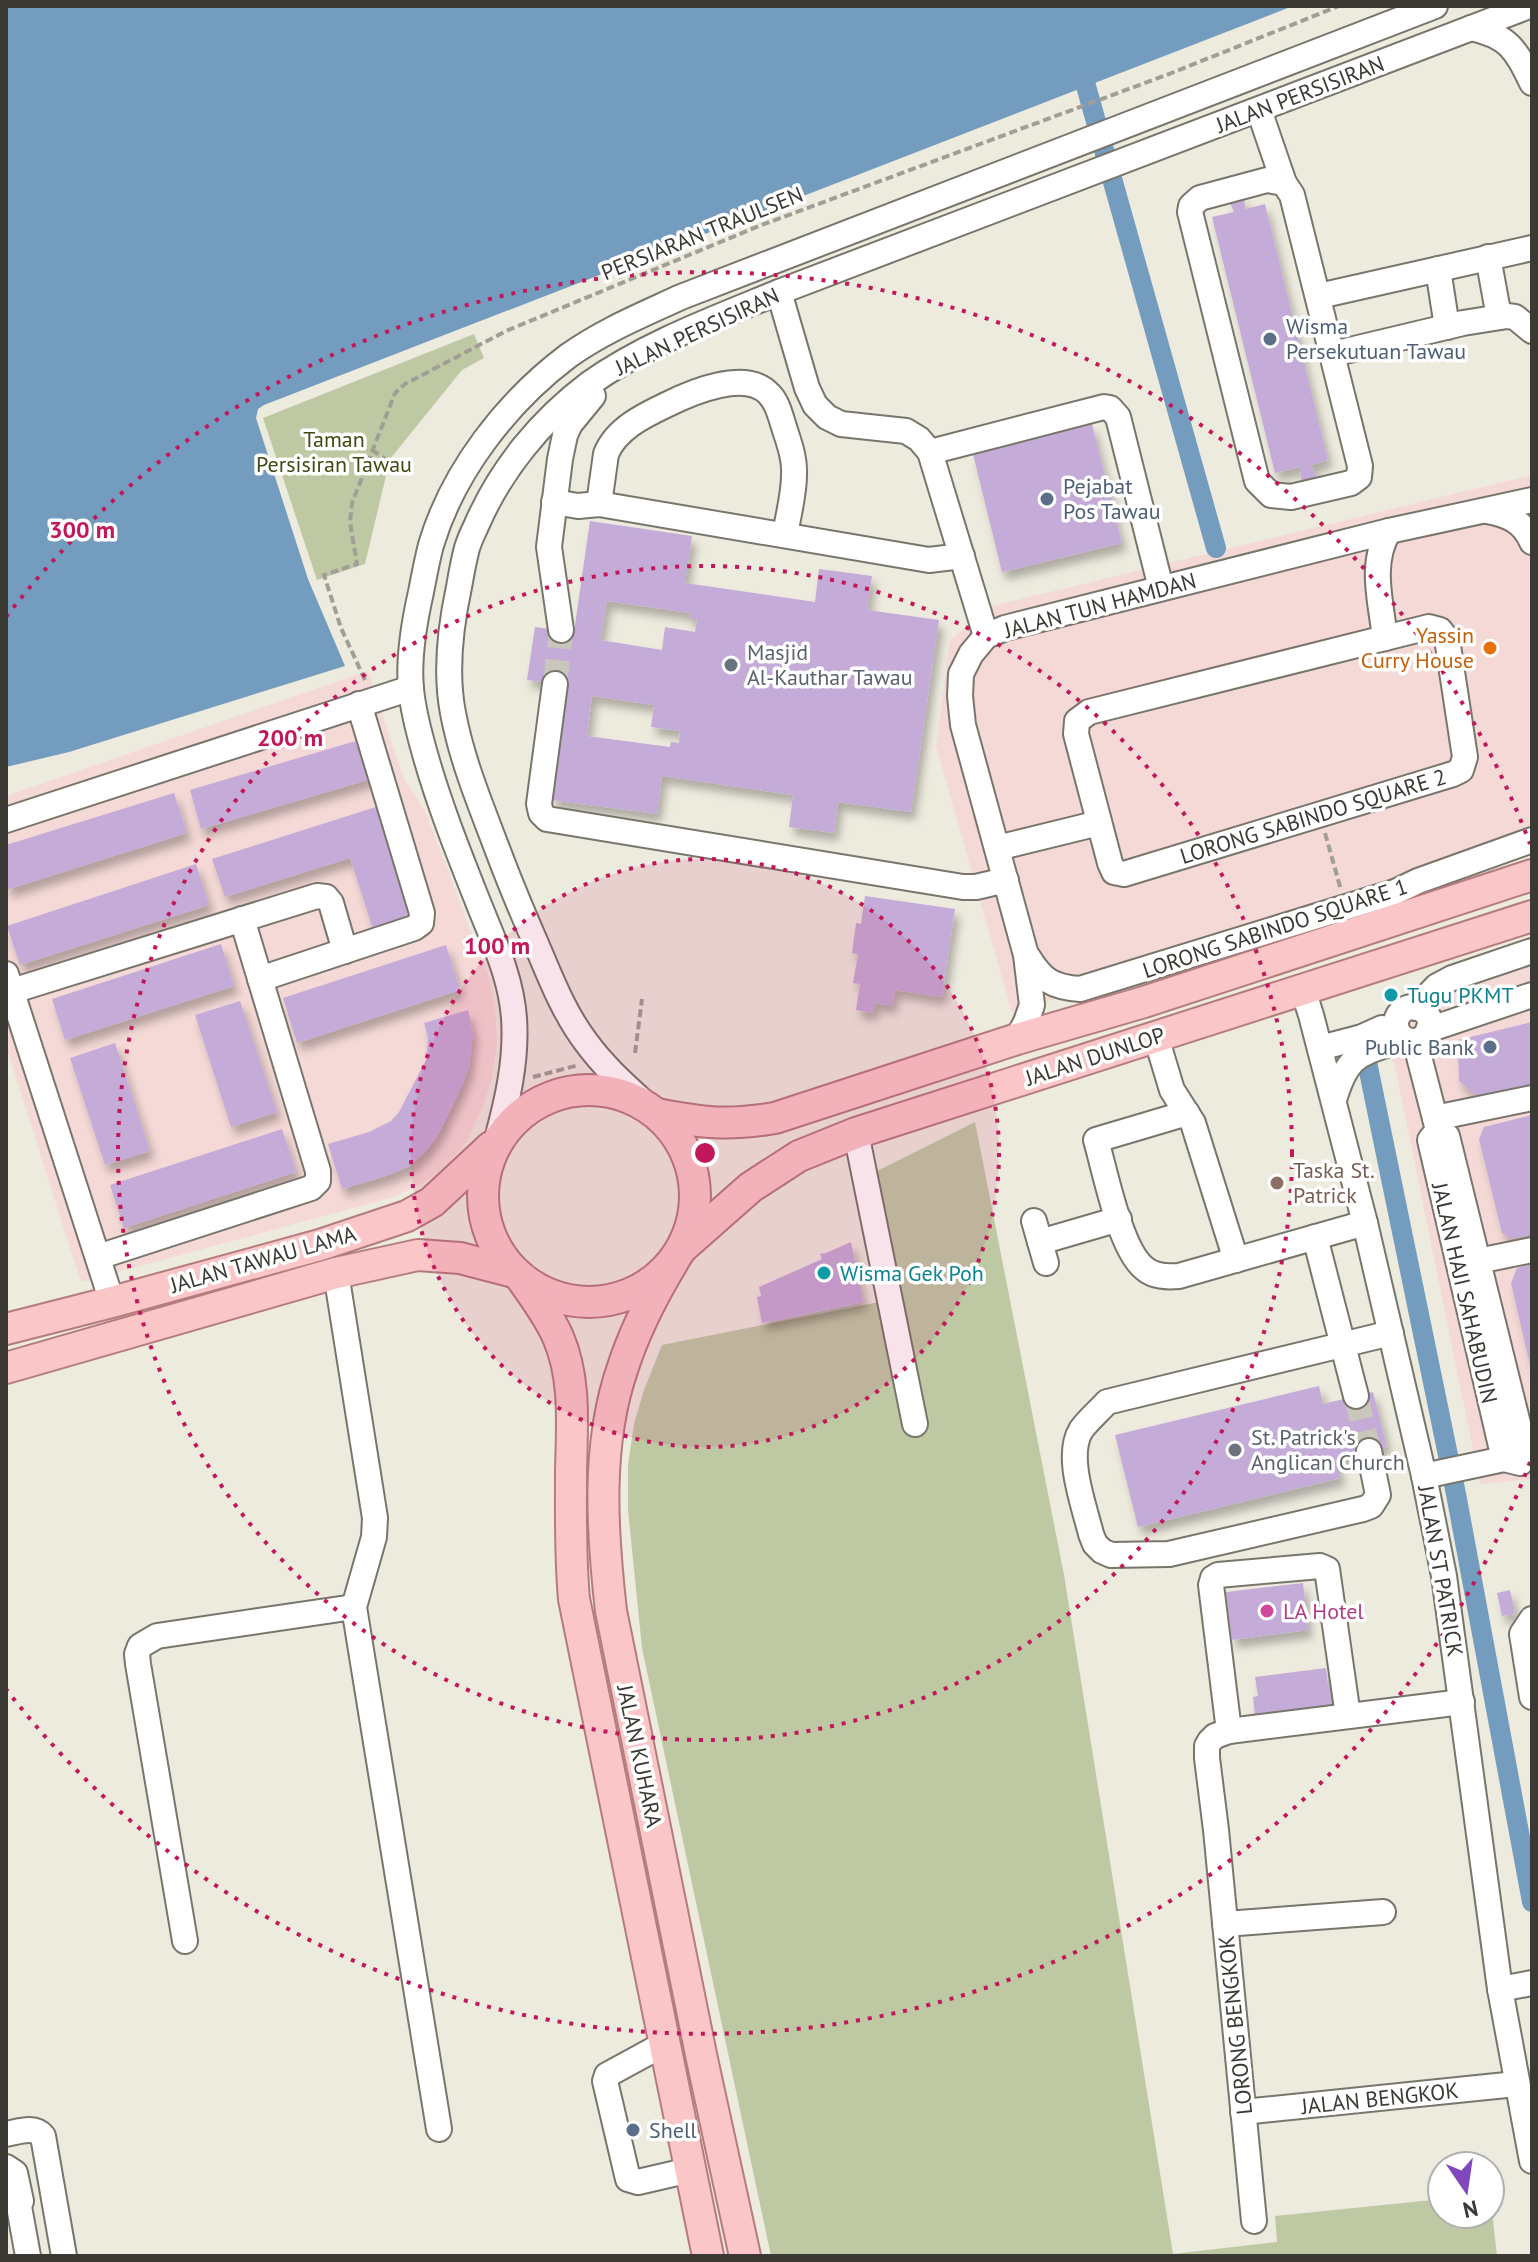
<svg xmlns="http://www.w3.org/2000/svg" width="1538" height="2262" font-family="'PT Sans',sans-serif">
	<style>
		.commercial { fill: #f4d9d6 }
		.green { fill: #bec9a4 }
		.water { fill: #749cbf }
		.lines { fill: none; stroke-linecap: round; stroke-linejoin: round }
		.canal { stroke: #749cbf; stroke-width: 20 }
		.building { fill: #c4abd8; fill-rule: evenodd; filter: url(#shadow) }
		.minor-tunnel { stroke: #c9c7bc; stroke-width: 24; stroke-dasharray: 24 12; stroke-linecap: butt }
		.minor-casing { stroke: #78756b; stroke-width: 28 }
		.major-casing { stroke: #b47c7d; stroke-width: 34 }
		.path { stroke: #a09e95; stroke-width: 4; stroke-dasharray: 8 4; stroke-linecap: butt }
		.minor { stroke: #fff; stroke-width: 24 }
		.major { stroke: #fac6c8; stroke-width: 30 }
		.ring { fill: none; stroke: #c2185b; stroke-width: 4; stroke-dasharray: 4 8 }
		.service-dot { fill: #5c6f8a; stroke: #fff; stroke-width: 3 }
		.food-dot { fill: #e8710a; stroke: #fff; stroke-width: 3 }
		.worship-dot { fill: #6b7280; stroke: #fff; stroke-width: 3 }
		.culture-dot { fill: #0f9aa8; stroke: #fff; stroke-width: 3 }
		.education-dot { fill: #8d6e63; stroke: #fff; stroke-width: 3 }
		.hotel-dot { fill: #d1479c; stroke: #fff; stroke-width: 3 }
		.labels { text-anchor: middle; stroke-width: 7; stroke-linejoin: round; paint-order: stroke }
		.street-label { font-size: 22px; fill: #3a3934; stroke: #fff }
		.service-label { font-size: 22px; fill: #4e5e75; stroke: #fff; text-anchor: start }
		.park-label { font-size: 22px; fill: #404b14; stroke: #fff }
		.food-label { font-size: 22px; fill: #c56008; stroke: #fff; text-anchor: end }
		.worship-label { font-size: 22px; fill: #5b616d; stroke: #fff; text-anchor: start }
		.culture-label { font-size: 22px; fill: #0d838f; stroke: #fff; text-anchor: start }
		.education-label { font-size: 22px; fill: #785e54; stroke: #fff; text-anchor: start }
		.hotel-label { font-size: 22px; fill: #b23c85; stroke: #fff; text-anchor: start }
		.centre { fill: #c2185b; stroke: #fff; stroke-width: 4 }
		.ring-label { font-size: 24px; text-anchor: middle; font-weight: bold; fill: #c2185b; stroke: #fff; stroke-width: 7; stroke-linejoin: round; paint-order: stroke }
	</style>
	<defs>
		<filter id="shadow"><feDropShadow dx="4.5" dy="8" stdDeviation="4" flood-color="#0004"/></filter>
	</defs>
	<rect width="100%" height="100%" fill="#edeade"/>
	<!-- commercial -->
	<g class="commercial">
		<path d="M1532 475V845L1394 897 1012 1012 936 746 950 640 992 606Z"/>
		<path d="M368 671 403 777 425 811 489 978 495 1007 497 1042 492 1078 483 1106 467 1141 448 1164 423 1184 390 1198 81 1282 6 1046V796Z"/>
		<path d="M1532 936V1479L1480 1484 1395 1066 1375 1021 1388 1015 1447 965Z"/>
	</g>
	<!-- green -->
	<g class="green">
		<path d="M474 334 484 358 462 370 390 459 365 564 317 580 263 418Z"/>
		<path d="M975 1122 1064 1575 1173 2254 1277 2242 1275 2216 1442 2199V2214H1490V2194L1497 2256H771L642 1648 628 1510V1465L634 1424 644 1390 662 1345 884 1301 871 1174Z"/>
	</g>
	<!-- water -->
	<path class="water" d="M6 6H1293L264 405 258 409 256 418 308 579 345 666 69 752 6 767Z"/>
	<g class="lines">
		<!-- canal -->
		<g class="canal">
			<path d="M1086 86 1216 548"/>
			<path d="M1367 1062 1456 1494 1532 1902"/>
		</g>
	</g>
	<!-- building -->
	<g class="building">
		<path d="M1244 196 1245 209 1265 204 1328 460 1311 465 1318 479 1302 484 1300 467 1275 473 1212 217 1234 212 1229 200Z"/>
		<path d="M1092 424 1122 543 1002 572 973 454Z"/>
		<path d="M590 521 692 536 685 583 815 602 819 569 872 576 867 610 939 620 911 812 838 802 834 833 789 827 793 795 662 776 657 814 551 800 568 685 527 680 535 627 574 632ZM607 601 690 613 689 619H697L695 632 665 627 662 650 600 640ZM592 696 654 705 651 727 680 731 679 743 671 742 670 747 587 736Z"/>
		<path d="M359 740 371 779 201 829 190 790Z"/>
		<path d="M174 793 187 833 6 890V845Z"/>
		<path d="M379 806 414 916 373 929 350 858 225 897 212 859Z"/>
		<path d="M196 864 209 905 20 965 7 926Z"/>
		<path d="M865 896 955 909 942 997 895 990 892 1006 875 1003 873 1013 856 1010 860 984 853 983 858 954 852 953 856 923 861 924Z"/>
		<path d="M221 944 234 986 65 1040 52 999Z"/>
		<path d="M446 945 460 990 297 1043 283 998Z"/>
		<path d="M240 1001 277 1112 231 1127 195 1015Z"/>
		<path d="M468 1010 473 1033 469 1067 463 1084 438 1135 425 1152 409 1166 389 1175 342 1189 328 1144 369 1132 391 1121 399 1112 426 1060 428 1037 424 1023Z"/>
		<path d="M1532 1022V1089L1480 1099 1459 1081 1458 1040Z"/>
		<path d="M115 1043 150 1151 105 1165 70 1058Z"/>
		<path d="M1532 1115V1234L1512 1239 1502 1233 1479 1139 1484 1127Z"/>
		<path d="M282 1129 296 1172 124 1228 110 1185Z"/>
		<path d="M851 1242 863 1302 762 1323 757 1297 761 1296 759 1287 822 1259 820 1254 826 1253Z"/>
		<path d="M1532 1264V1369H1531L1511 1283 1517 1268Z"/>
		<path d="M1319 1386 1323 1404 1373 1392 1387 1447 1336 1459 1341 1478 1138 1527 1115 1435Z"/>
		<path d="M1303 1583 1308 1630 1232 1640 1226 1592Z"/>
		<path d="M1510 1590 1515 1614 1502 1616 1497 1593Z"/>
		<path d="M1326 1668 1328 1686 1332 1685 1335 1705 1255 1715 1253 1697 1258 1696 1255 1677Z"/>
	</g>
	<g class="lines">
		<!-- minor-tunnel -->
		<g class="minor-tunnel">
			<path d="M555 684 561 630"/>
			<path d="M1356 1396 1369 1451"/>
		</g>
		<!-- minor casing -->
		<g class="minor-casing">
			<g id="minor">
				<path d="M1471 28C1509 36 1516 50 1532 83"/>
				<path d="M1259 110 1284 183"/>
				<path d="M1267 180 1284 183 1292 195 1360 466 1359 477 1351 483 1291 497 1271 495 1257 481 1190 212 1191 206 1200 198Z"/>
				<path d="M1488 257 1499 317"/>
				<path d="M1438 269 1447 327"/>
				<path d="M779 292 807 388 815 405 827 417 841 424 906 431 919 439 930 452 986 636"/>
				<path d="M1319 296 1532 248"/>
				<path d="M1333 354 1463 323 1507 316 1515 317 1532 331"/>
				<path d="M930 452 1104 407 1110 408 1118 417 1161 588"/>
				<path d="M554 502 578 506 599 504 929 560 962 556"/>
				<path d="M599 504 606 454C616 429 643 416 666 405 692 392 746 369 769 394 778 403 780 415 784 427 789 443 795 458 794 475 794 495 788 516 785 535"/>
				<path d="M1487 511C1508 515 1523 521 1532 542"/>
				<path d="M1429 627 1440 630 1447 639 1465 757 1461 770 1453 774 1124 874 1114 872 1110 863 1076 734 1077 721 1089 712Z"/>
				<path d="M561 630 549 547 560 459 565 435 570 424 593 396"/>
				<path d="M1385 638C1381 602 1369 563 1389 531"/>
				<path d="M555 684 539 804 541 813 547 819 963 887H976L1006 880"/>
				<path d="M6 820 411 688"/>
				<path d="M997 848 1099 823"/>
				<path d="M1028 957C1042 980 1052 987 1080 989L1395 892 1418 881 1532 840"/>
				<path d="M6 974 112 1302"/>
				<path d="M260 979 414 928 421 923 422 913 359 704"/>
				<path d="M1303 990 1311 1015 1365 1223 1424 1476 1444 1576 1500 1989 1532 2161"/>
				<path d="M12 991 317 896 326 897 331 903 345 951"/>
				<circle cx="1413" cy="1024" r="17"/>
				<path d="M1416 1008 1437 986 1452 978 1532 951"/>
				<path d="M1428 1030 1532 995"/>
				<path d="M1156 1037 1172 1090 1193 1123 1236 1260"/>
				<path d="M1017 1039 1026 1022 1032 1005 1026 955 963 725 960 696 961 674 971 654 986 636 1005 628 1389 531 1532 500"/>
				<path d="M1415 1041 1438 1130 1447 1136 1524 1448"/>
				<path d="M1320 1048 1362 1037 1382 1028"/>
				<path d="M1334 1100C1348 1052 1361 1054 1404 1039"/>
				<path d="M649 1107C627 1087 604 1067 586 1042 564 1013 551 979 537 946 523 914 510 883 498 851 481 806 462 761 453 713 445 672 450 629 459 587 461 576 463 564 466 552 468 542 473 533 477 524 501 469 541 420 589 384 645 344 716 318 779 292L1529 6"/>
				<path d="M1187 1113 1096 1140C1105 1171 1120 1249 1144 1268 1154 1277 1167 1277 1179 1276L1365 1223"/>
				<path d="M1435 1118 1532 1098"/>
				<path d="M1438 1130 1430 1140 1504 1459"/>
				<path d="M856 1133 915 1424"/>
				<path d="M496 1143C507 1102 517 1061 514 1018 511 976 493 940 478 902 459 854 439 804 425 754 419 733 413 710 411 689 408 657 414 623 421 592 424 577 427 560 431 545 453 471 507 402 568 356 603 331 642 315 681 297L1435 6"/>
				<path d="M1034 1221 1046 1263"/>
				<path d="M1315 1237 1356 1396"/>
				<path d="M1040 1242 1119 1219"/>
				<path d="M98 1257 311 1188 318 1181V1171L242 919"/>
				<path d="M1478 1261 1532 1250"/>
				<path d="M336 1273 375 1518 374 1537 354 1607 439 2129"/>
				<path d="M1369 1451 1378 1495 1371 1506 1363 1509 1169 1554 1111 1555 1102 1551 1095 1544 1091 1534C1084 1505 1065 1456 1081 1430 1088 1420 1099 1411 1107 1402L1391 1333"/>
				<path d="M1424 1476 1504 1459 1520 1463"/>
				<path d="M1532 1619 1522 1634 1532 1697"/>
				<path d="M1229 1731 1211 1585 1213 1578 1218 1575 1320 1566 1327 1569 1348 1716"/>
				<path d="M1225 1924 1383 1912"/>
				<path d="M185 1941 138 1664 137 1654 140 1646 157 1636 354 1607"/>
				<path d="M1500 1989 1532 1983"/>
				<path d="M664 2044 607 2075 605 2081 628 2179 638 2182 690 2170"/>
				<path d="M1243 2112 1516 2084"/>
				<path d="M6 2134C18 2132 34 2125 43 2136L64 2256"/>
				<path d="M6 2167 15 2173 21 2201"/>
				<path d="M18 2201 28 2256"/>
				<path d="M1254 2221 1216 1830 1207 1758V1746L1210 1741 1215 1736 1229 1731 1462 1702"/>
			</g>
		</g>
		<!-- major casing -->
		<g class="major-casing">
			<g id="major">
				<circle cx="589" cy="1196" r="106"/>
				<path d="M657 1114C703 1123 728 1126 775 1118L1017 1039 1144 1002 1532 875"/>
				<path d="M683 1247 751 1187 799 1156 856 1133 1532 916"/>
				<path d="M673 1262C653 1295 635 1330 623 1367 596 1444 602 1531 611 1611L703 2064 745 2256"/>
				<path d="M522 1279C535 1298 549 1316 558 1337 576 1378 572 1426 571 1470 571 1513 570 1556 574 1599L708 2256"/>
				<path d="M6 1329 112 1302 320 1245 407 1216 432 1202 491 1147"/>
				<path d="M6 1368 336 1273 418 1255 460 1258 514 1272"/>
			</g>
		</g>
		<!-- path -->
		<g class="path">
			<path d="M372 450 390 462 412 470"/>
			<path d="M365 680 341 628 324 575 357 564 350 522 352 503 395 393 405 384 506 331 759 226 1169 74 1339 6"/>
			<path d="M1325 833 1341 890"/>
			<path d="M635 1053 642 999"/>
			<path d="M533 1077 579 1065"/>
		</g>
		<!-- minor -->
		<use href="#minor" class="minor"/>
		<!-- major -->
		<use href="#major" class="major"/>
	</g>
	<!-- distance rings -->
	<circle cx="705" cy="1153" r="294" fill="#c2185b" fill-opacity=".12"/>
	<g class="ring">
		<circle cx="705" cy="1153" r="294"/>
		<circle cx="705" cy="1153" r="587"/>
		<path d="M1530 1462A881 881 0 0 1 6 1689M6 617A881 881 0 0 1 1530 844"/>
	</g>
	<!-- markers -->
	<g class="service-dot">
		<circle cx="1270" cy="339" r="8"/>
		<circle cx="1047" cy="499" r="8"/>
		<circle cx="1490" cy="1047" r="8"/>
		<circle cx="633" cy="2130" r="8"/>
	</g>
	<circle class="food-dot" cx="1490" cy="648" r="8"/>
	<g class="worship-dot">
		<circle cx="731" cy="665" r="8"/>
		<circle cx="1235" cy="1450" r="8"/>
	</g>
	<g class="culture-dot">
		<circle cx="1391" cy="995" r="8"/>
		<circle cx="824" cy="1273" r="8"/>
	</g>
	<circle class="education-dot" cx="1277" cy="1183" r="8"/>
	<circle class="hotel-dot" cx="1267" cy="1611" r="8"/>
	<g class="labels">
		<!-- street labels -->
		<g class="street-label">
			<text transform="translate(1300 94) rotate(-21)" y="8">JALAN PERSISIRAN</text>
			<text transform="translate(702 233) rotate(-22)" y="8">PERSIARAN TRAULSEN</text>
			<text transform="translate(697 331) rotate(-25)" y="8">JALAN PERSISIRAN</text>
			<text transform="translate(1100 605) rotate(-15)" y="8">JALAN TUN HAMDAN</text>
			<text transform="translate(1313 816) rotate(-17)" y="8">LORONG SABINDO SQUARE 2</text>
			<text transform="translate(1275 928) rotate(-18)" y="8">LORONG SABINDO SQUARE 1</text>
			<text transform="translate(1095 1056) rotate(-18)" y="8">JALAN DUNLOP</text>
			<text transform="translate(263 1259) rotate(-16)" y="8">JALAN TAWAU LAMA</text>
			<text transform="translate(1465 1293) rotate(77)" y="8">JALAN HAJI SAHABUDIN</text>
			<text transform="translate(1441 1571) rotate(80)" y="8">JALAN ST PATRICK</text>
			<text transform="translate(640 1756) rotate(78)" y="8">JALAN KUHARA</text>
			<text transform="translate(1235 2025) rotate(-96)" y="8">LORONG BENGKOK</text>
			<text transform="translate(1380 2098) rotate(-6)" y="8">JALAN BENGKOK</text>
		</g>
		<!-- service labels -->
		<g class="service-label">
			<text x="1286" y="334">Wisma<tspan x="1286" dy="25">Persekutuan Tawau</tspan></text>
			<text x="1063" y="494">Pejabat<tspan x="1063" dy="25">Pos Tawau</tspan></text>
			<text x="1474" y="1055" text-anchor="end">Public Bank</text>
			<text x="649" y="2138">Shell</text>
		</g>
		<!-- park labels -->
		<g class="park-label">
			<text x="334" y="447">Taman<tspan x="334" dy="25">Persisiran Tawau</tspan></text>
		</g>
		<!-- food labels -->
		<g class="food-label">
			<text x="1474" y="643">Yassin<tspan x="1474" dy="25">Curry House</tspan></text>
		</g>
		<!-- worship labels -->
		<g class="worship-label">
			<text x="747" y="660">Masjid<tspan x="747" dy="25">Al-Kauthar Tawau</tspan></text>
			<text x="1251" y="1445">St. Patrick's<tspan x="1251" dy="25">Anglican Church</tspan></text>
		</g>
		<!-- culture labels -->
		<g class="culture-label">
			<text x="1407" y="1003">Tugu PKMT</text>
			<text x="840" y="1281">Wisma Gek Poh</text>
		</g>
		<!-- education labels -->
		<g class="education-label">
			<text x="1293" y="1178">Taska St.<tspan x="1293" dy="25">Patrick</tspan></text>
		</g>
		<!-- hotel labels -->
		<g class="hotel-label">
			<text x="1283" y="1619">LA Hotel</text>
		</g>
	</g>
	<circle cx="705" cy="1153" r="12" class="centre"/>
	<g class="ring-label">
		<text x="82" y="538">300 m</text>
		<text x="290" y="746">200 m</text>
		<text x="497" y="954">100 m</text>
	</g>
	<!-- border -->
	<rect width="1538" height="2262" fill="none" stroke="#3a3934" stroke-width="16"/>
	<!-- north arrow -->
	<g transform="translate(1466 2190) rotate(167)"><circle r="38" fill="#ffffff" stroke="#b0b0ae" stroke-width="2"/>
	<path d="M0-6L14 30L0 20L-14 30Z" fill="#8147bd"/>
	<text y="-12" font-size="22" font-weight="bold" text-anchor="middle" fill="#3a3934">N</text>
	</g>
</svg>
